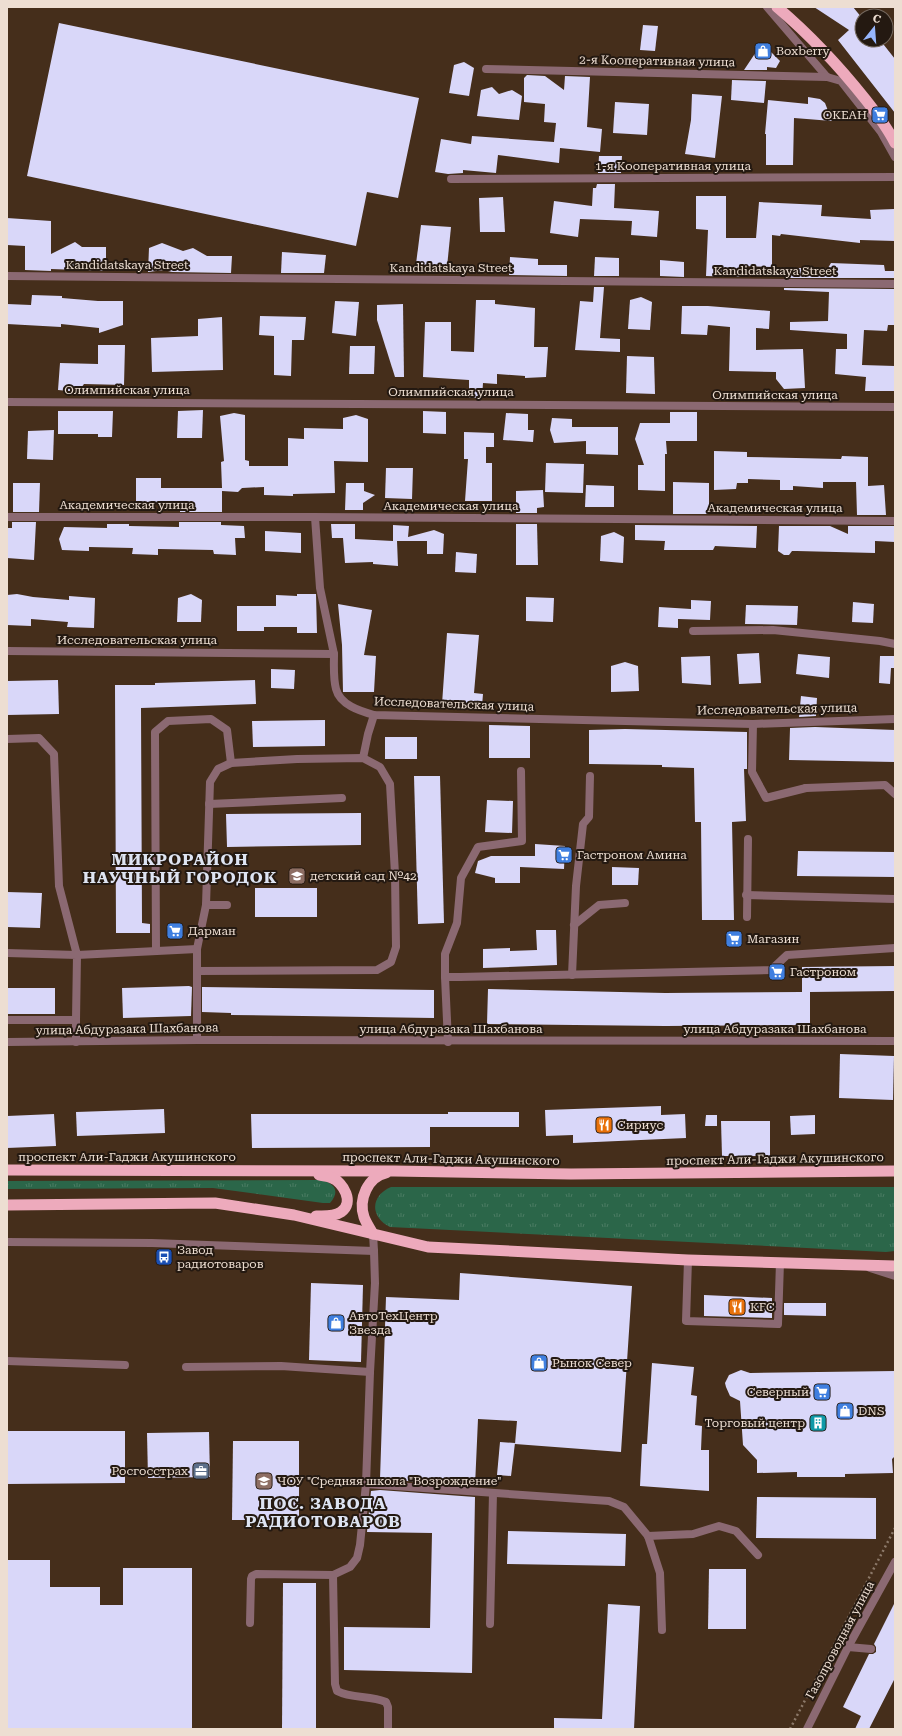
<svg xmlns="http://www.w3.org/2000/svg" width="902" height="1736" font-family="'Roboto Serif',serif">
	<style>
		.grass { fill: url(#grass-tufts) }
		.building { fill: #d9d7f9 }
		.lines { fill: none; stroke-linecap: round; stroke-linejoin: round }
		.path { stroke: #8c7969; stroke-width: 2.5; stroke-dasharray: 2 3; stroke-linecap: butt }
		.service { stroke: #8b6972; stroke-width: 8 }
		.minor { stroke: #8b6972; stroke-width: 8 }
		.trunk { stroke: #edaabc; stroke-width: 11 }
		.labels { text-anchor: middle; stroke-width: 4; stroke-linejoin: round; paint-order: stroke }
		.poi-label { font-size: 12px; fill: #edded2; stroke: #241911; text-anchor: start }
		.street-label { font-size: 12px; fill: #edded2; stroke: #241911 }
		.district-label { font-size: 16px; font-weight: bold; letter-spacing: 1px; fill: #dee4f2; stroke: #241911 }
	</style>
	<defs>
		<pattern id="grass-tufts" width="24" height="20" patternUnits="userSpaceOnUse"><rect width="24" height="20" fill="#2b6649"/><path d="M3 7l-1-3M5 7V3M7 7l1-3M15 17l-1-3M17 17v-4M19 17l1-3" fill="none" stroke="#4a7b62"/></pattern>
	</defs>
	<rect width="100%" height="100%" fill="#452e1b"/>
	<!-- grass -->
	<g class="grass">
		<path d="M318 1180C332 1181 342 1190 330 1203H323L213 1188 7 1189V1181Z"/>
		<path d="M391 1187H895V1251L886 1252 390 1227C370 1217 370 1196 391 1187Z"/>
	</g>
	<!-- building -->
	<g class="building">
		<path d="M814 7H853L862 18V40H880L895 59V113L838 40 849 30Z"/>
		<path d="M59 23 419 98 398 198 367 192 356 246 27 176Z"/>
		<path d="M643 25 658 26 655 51 640 50Z"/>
		<path d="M762 43 780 61 776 68 767 67V70H744Z"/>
		<path d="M464 62 474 68 469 96 449 93 454 65Z"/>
		<path d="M527 75 545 76 564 90 565 76 590 77 587 127 602 129 600 152 560 148 559 163 498 155 496 173 463 170V173L448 174 435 172 441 139 471 144 472 136 554 142 556 123 544 122 545 104 524 102V78Z"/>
		<path d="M732 80 766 81 764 103 731 100Z"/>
		<path d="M492 87 499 94 512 90 522 96 519 120 477 116 481 90Z"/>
		<path d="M692 94 722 96 715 158 685 154 691 120Z"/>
		<path d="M808 97 820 99 825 103 832 121 794 118 793 165H766V134H765L768 100 808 104Z"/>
		<path d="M615 102 649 104 647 135 613 133Z"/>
		<path d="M599 156H622L621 173H598Z"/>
		<path d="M597 184H615L614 208 659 211 657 237 631 235 632 221 580 219 578 237 550 233 554 201 592 206 593 188H596Z"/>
		<path d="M696 196H726V238H756L759 202 822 205 821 216 871 219 870 210 894 209 895 241 860 240V243L781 234 780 236 772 235V267L742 266 741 277 706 276 708 230 696 229Z"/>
		<path d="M503 197 505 232H480L479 198Z"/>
		<path d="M7 218 51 221V254L75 242 82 247H106V271L51 269V271L25 270V246L7 245Z"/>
		<path d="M421 225 451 227 447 267 416 264Z"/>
		<path d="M162 243 183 251 193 248 207 256H232L231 273 172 272 164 270 148 272 149 248Z"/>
		<path d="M282 252 326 255 324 273H281Z"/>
		<path d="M510 257 538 259V265H567V276L509 275Z"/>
		<path d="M595 257 619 258V276H594Z"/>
		<path d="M660 260 684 262V277L660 276Z"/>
		<path d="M831 263 884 265 885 271H895V278H784L785 268H828Z"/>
		<path d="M594 287H604L600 338 620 339V352L575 350 580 301 593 302Z"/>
		<path d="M784 288 895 289V325H888L887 331 864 330 862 365 895 366V391H865L866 377 835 374 836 349H847V334L790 330V322L828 321 829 292 784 290Z"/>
		<path d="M32 295 62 296V298L98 301H123V325L99 333V328L61 324V327L7 324V304L31 305Z"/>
		<path d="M641 297 652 302 650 330 628 329 630 300Z"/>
		<path d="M476 300H495V304L535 308 534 347H548L546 377 525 378V376L497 374V384L483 383 482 398H469V380L423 377 425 322H451V351L474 352Z"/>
		<path d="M335 301 359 302 356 336 332 333Z"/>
		<path d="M403 304 404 377H395L377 320V305Z"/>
		<path d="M682 306H708L770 311 769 329 756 328V350L803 349 805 388 784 389 776 379V372L729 371 730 327 708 325 707 335 681 334Z"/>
		<path d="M260 316 306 317 304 340H292L291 376 274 375V336L259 335Z"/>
		<path d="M222 317 223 370 152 372 151 338 198 336V319Z"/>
		<path d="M98 345H125L124 385 84 384 78 392 58 390 60 363 98 364Z"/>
		<path d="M350 346H375L374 374H349Z"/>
		<path d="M627 356 654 357 655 394 626 393Z"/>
		<path d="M203 410 202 438H177L178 411Z"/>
		<path d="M58 411H113L112 437H98V434H58Z"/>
		<path d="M423 411 446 412V434L423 433Z"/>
		<path d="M670 412H697V441H666L667 454H665V491L638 490V465H644L635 439 640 423H670Z"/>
		<path d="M234 413 245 415V460L249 461V466H288V438L304 439V428L343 429V418L356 415 368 419V462L334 461 335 493 293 494V496L264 495V487L242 488 238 492 222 491V512H180V503L136 502V478H161V488H222L221 462 224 461 220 416Z"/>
		<path d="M506 413 528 414V430H534L533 442 503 440Z"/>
		<path d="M552 418 572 419V427H618V455L586 454V441L554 443 550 430Z"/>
		<path d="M54 430 53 460 27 459 28 431Z"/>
		<path d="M464 432 494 433V447H486V463H492V501H465L468 459H464Z"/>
		<path d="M714 451 747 452V457L841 459 842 456 868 457V486L884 485 886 515H857L856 482H823V488L793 486V490H780V480L748 479V483H737L736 489 714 490Z"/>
		<path d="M546 463 584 464 583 493 545 492Z"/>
		<path d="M386 468H413L412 499 385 498Z"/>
		<path d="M673 482 709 483V514H673Z"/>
		<path d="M13 483H40L39 512H13Z"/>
		<path d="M346 483H364V491L375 495 363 503V510H345Z"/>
		<path d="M586 485 614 486V507H585Z"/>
		<path d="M543 490 544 507 537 508V513H516V491Z"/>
		<path d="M12 522H36L34 560 7 558V528H12Z"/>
		<path d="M179 522H221V525L244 526 245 538H235L236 555 214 554 213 550 158 549V555L132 554 133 548 89 547V551L62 550 59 539 64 527 107 528V524H129V526L179 527Z"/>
		<path d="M331 524H355V539L393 541V525L409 526 408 537 434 530 444 534 443 554H427V541H397L398 566 373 564V562L345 563 343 538H332Z"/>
		<path d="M516 524H537L538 565H516Z"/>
		<path d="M635 525 757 526 756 548 715 546 713 550H664L665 541 635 540Z"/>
		<path d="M779 526H830L848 534V526H895V542L875 541V553L797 551H792L789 555H784L778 551Z"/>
		<path d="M265 531 301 533V553L265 551Z"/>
		<path d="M614 532 624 537 623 563 600 561 601 536Z"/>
		<path d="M456 552 477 554 476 573 455 572Z"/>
		<path d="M17 594 33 597 69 600V596L95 598 94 628 67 627 68 622 31 619V626L7 625V595Z"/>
		<path d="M191 594 202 600 201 622H177L178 598Z"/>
		<path d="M297 594H316L317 633H297V627H264V631H237V606H276V595L297 596Z"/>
		<path d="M526 597 554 598 553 622 526 621Z"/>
		<path d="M691 600 711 601 710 620 678 619V628L658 627 659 607 691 609Z"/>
		<path d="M853 602 874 604 873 623 852 622Z"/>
		<path d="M338 604 372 610 364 655 376 656 374 692H343L342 645Z"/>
		<path d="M746 605 798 606 797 625 745 624Z"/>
		<path d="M447 633 479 635 474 693 483 694 482 706 442 704Z"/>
		<path d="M759 653 761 683 739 684 737 654Z"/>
		<path d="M798 654 830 657 829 678 796 674Z"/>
		<path d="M710 656 711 685 682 683 681 657Z"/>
		<path d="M880 656H895V668H891L890 684 879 683Z"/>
		<path d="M625 662 638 666 639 691 611 692V666Z"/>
		<path d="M271 669 295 670 294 689 271 688Z"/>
		<path d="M58 680 59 714 7 715V681Z"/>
		<path d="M255 680 256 704 141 708 142 923 150 924V933H116L115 685H155V683Z"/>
		<path d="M801 696 817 698 816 716 799 717Z"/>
		<path d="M325 720V746L253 747 252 721Z"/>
		<path d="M489 725 530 726V758H489Z"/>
		<path d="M815 727 895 730V762L789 760 790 728Z"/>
		<path d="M625 729 747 732V769H744L746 821 732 822 734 920H702L701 822H695L694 768 662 767V765L589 764V730Z"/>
		<rect x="385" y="737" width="32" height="22"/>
		<path d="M414 776H440L444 923 418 924Z"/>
		<path d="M487 800 513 801 512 833 485 832Z"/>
		<path d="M361 813V845L227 847 226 814Z"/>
		<path d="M535 844 565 846 564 869 520 867V883H495V878L475 873 478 861 491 856H535Z"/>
		<path d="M798 851 895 852V877L797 876Z"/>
		<path d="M612 867 639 868 638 885H612Z"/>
		<rect x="255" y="888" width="62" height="29"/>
		<path d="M7 892 42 893 40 928 7 927Z"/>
		<path d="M536 930H556L557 965 483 968V949L510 948V951L537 950Z"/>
		<path d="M895 966V991L810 992V1025L665 1026 487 1024 488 989 665 993 802 992V967Z"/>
		<path d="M189 986 192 987 191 1016 123 1018 122 988Z"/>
		<path d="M202 987 434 990V1018L231 1015V1013L202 1012Z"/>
		<rect x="7" y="988" width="48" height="26"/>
		<path d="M840 1054 894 1056 893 1100 839 1098Z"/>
		<path d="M661 1106V1115L685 1114 686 1138 573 1143V1135L546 1136 545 1110Z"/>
		<path d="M164 1109 165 1133 77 1136 76 1112Z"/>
		<path d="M448 1112H519V1127H430V1147L252 1148 251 1114H448Z"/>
		<path d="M54 1114 56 1146 7 1148V1116Z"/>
		<path d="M706 1115H717V1126H705Z"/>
		<path d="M815 1115V1134L791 1135 790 1116Z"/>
		<path d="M721 1121H770V1156H722Z"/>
		<path d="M460 1273 632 1286 621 1452 515 1444 517 1421 478 1419 475 1486 380 1479 386 1297 459 1300Z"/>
		<path d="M311 1283 363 1285 361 1362 309 1360Z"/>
		<path d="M704 1295 772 1298V1318L704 1316Z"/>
		<path d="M784 1303H826V1316L784 1315Z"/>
		<path d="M652 1363 694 1367 691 1395 697 1396 695 1425 702 1426 701 1450H709V1491L640 1486 642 1444H647Z"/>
		<path d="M741 1370 750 1373 895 1371V1456L892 1459 893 1473 845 1474V1477H797V1472L757 1473V1460L743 1445 740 1401 730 1396 726 1387 725 1383 729 1375Z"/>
		<path d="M7 1431H125V1483L7 1484Z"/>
		<path d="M209 1432 210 1477 148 1478 147 1433Z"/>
		<path d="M233 1441H299V1520H232Z"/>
		<path d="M500 1442 515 1443 511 1476 497 1475Z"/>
		<path d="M380 1490 475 1497 472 1673 344 1670V1627L430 1628 432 1533 367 1532 371 1491Z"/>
		<path d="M757 1497 876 1498V1539L756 1538Z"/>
		<path d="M508 1531 626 1534 625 1566 507 1564Z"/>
		<path d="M7 1560H50V1587H100V1605H123V1568H192V1729H7Z"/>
		<path d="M709 1569H746V1629H708Z"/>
		<path d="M283 1583H316V1729H282Z"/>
		<path d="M895 1602V1678L869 1729H855L861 1716 843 1707 869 1654H873L876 1652V1647L874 1644Z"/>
		<path d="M608 1604 640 1606 634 1729H554V1718L602 1719Z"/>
	</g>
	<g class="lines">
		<!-- path -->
		<path class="path" d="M790 1729 895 1528"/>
		<!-- service -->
		<g class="service">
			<path d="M315 517 320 588 334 654"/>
			<path d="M693 631 773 630 880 641 895 644"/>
			<path d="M753 724 752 772 766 798 806 788"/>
			<path d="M7 739 39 738 54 754 59 886 77 955 197 949"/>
			<path d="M363 758 368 734 374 715"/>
			<path d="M209 804 342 798"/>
			<path d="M206 905H227"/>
			<path d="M574 925 599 905 625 903"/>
			<path d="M156 950 155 732 168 721 211 719 227 730 231 763"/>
			<path d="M7 953 77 955 76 1020H7"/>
			<path d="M76 1020V1042"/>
			<path d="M197 1040V949L206 905 210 782 218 769 231 763 297 759 363 758 380 767 390 784 395 874 396 947 391 962 377 970 197 971"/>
			<path d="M374 1251 375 1283 370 1372 366 1484 360 1545 357 1558 350 1567 333 1575 335 1684 337 1691C352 1699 370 1695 386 1702L388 1707V1729"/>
			<path d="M688 1260 686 1321 778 1324 780 1262"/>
			<path d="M7 1361 125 1365"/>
			<path d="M186 1367 281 1366 370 1372"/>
			<path d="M366 1484 609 1501 624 1507 648 1536 660 1573 662 1630"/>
			<path d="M648 1536 693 1534 719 1526 736 1531 758 1555"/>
			<path d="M250 1623 251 1579 252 1576 256 1574 333 1575"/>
			<path d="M490 1624 493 1493"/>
			<path d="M848 1647 871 1649"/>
		</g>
		<!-- minor -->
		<g class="minor">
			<path d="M767 7 827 77 841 81 881 132 895 157"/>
			<path d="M486 69 827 77"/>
			<path d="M451 179 895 177"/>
			<path d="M7 276 895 284"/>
			<path d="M7 402 895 407"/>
			<path d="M7 517H315L895 521"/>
			<path d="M7 651 334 654C334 665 333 678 336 689 340 705 360 711 374 715L753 724 895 719"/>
			<path d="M806 788 885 785 895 794"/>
			<path d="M746 895 895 899"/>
			<path d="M747 917 748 839"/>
			<path d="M572 975 576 886 583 824 589 817 590 776"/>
			<path d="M445 977H460L771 970 787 955 895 948"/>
			<path d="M7 1042 197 1040 895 1041"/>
			<path d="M448 1042 445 977V954L457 923 461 878 478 847 522 841 521 771"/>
			<path d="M7 1242 152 1243 374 1251 373 1234"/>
			<path d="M870 1268 895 1276"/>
			<path d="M807 1729 848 1647 895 1562"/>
		</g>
		<!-- trunk -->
		<g class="trunk">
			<path d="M777 7C810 35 839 66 866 100 877 114 887 127 895 143"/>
			<path d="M7 1170 394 1171 571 1174 895 1171"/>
			<path d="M7 1205 215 1203 294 1215 428 1247 688 1260 895 1266"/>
			<path d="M316 1216C325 1216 334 1217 341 1212 355 1203 343 1182 332 1178 328 1176 323 1176 319 1175"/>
			<path d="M373 1234C370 1228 366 1223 364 1217 358 1199 368 1177 386 1173"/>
		</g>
	</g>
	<!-- icons -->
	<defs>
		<g id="shop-square" transform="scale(0.9)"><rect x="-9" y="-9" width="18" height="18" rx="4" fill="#3f7fe0" stroke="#241911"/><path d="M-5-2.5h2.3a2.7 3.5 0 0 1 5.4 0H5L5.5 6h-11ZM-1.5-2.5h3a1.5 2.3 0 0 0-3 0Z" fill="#fff"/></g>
		<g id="supermarket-square" transform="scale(0.9)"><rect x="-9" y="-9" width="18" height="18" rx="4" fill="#3f7fe0" stroke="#241911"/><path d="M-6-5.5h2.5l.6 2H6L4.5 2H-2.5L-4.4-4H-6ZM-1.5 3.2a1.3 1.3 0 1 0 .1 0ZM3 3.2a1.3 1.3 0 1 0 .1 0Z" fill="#fff"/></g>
		<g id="school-square" transform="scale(0.9)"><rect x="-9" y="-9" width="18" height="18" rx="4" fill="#8d6e63" stroke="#241911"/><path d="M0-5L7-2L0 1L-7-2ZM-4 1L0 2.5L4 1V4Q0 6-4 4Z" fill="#fff"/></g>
		<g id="restaurant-square" transform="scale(0.9)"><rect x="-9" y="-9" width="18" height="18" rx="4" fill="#e8710a" stroke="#241911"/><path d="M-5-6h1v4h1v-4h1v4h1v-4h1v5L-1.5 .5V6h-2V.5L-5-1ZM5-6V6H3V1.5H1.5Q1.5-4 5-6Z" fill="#fff"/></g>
		<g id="bus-square" transform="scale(0.9)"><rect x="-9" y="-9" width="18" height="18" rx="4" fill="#1a4fb4" stroke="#241911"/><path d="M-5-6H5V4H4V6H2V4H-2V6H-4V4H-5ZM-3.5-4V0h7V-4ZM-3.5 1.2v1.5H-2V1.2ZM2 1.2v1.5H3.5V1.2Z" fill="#fff"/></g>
		<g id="building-square" transform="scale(0.9)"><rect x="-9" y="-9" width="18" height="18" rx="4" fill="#0f9aa8" stroke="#241911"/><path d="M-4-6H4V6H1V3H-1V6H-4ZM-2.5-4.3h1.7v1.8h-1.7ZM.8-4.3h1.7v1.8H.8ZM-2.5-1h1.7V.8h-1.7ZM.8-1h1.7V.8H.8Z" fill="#fff"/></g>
		<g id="office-square" transform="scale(0.9)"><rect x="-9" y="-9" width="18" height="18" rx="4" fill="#5c6f8a" stroke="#241911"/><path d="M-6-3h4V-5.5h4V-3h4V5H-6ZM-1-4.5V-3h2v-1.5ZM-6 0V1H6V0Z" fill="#fff"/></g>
	</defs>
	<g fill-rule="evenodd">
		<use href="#shop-square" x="763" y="51"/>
		<use href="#supermarket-square" x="880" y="115"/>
		<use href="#supermarket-square" x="564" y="855"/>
		<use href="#school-square" x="297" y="876"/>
		<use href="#supermarket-square" x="175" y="931"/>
		<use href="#supermarket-square" x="734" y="939"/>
		<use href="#supermarket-square" x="777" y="972"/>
		<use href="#restaurant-square" x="604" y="1125"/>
		<use href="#bus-square" x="164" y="1257"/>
		<use href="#restaurant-square" x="737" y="1307"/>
		<use href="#shop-square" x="336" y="1323"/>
		<use href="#shop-square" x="539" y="1363"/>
		<use href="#supermarket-square" x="822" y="1392"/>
		<use href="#shop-square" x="845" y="1411"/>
		<use href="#building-square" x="818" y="1423"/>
		<use href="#office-square" x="201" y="1471"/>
		<use href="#school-square" x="264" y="1481"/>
	</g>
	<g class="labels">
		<!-- poi labels -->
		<g class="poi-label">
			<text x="776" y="55">Boxberry</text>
			<text x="867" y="119" text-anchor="end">ОКЕАН</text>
			<text x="577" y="859">Гастроном Амина</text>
			<text x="310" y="880">детский сад №42</text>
			<text x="188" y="935">Дарман</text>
			<text x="747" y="943">Магазин</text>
			<text x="790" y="976">Гастроном</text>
			<text x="617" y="1129">Сириус</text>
			<text x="177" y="1254">Завод<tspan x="177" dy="14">радиотоваров</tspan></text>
			<text x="750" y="1311">KFC</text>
			<text x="349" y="1320">АвтоТехЦентр<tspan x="349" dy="14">Звезда</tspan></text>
			<text x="552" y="1367">Рынок Север</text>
			<text x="809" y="1396" text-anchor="end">Северный</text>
			<text x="858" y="1415">DNS</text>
			<text x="805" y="1427" text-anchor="end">Торговый центр</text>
			<text x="188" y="1475" text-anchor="end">Росгосстрах</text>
			<text x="277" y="1485">ЧОУ "Средняя школа "Возрождение"</text>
		</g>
		<!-- street labels -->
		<g class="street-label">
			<text transform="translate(657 61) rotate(1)" y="4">2-я Кооперативная улица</text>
			<text x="673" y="170">1-я Кооперативная улица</text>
			<text x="127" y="269">Kandidatskaya Street</text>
			<text x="451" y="272">Kandidatskaya Street</text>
			<text x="775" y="275">Kandidatskaya Street</text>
			<text x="127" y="394">Олимпийская улица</text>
			<text x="451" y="396">Олимпийская улица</text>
			<text x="775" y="399">Олимпийская улица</text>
			<text x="127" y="509">Академическая улица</text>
			<text x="451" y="510">Академическая улица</text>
			<text x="775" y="512">Академическая улица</text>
			<text x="137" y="644">Исследовательская улица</text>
			<text transform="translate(454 704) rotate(2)" y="4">Исследовательская улица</text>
			<text transform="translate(777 709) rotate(-1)" y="4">Исследовательская улица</text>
			<text transform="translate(127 1029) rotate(-1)" y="4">улица Абдуразака Шахбанова</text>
			<text x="451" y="1033">улица Абдуразака Шахбанова</text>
			<text x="775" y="1033">улица Абдуразака Шахбанова</text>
			<text x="127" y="1161">проспект Али-Гаджи Акушинского</text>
			<text transform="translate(451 1159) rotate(1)" y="4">проспект Али-Гаджи Акушинского</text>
			<text transform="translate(775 1159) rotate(-1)" y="4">проспект Али-Гаджи Акушинского</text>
			<text transform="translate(840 1640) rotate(-62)" y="4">Газопроводная улица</text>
		</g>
		<!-- district labels -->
		<g class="district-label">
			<text x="180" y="865">МИКРОРАЙОН<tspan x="180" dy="18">НАУЧНЫЙ ГОРОДОК</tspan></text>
			<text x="323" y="1509">ПОС. ЗАВОДА<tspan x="323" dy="18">РАДИОТОВАРОВ</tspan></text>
		</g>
	</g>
	<!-- border -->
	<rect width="902" height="1736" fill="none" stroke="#edded2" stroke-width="16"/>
	<!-- north arrow -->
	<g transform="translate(874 28) rotate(17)"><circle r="19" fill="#241911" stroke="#74685e"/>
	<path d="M0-3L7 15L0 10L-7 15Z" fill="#96b6fd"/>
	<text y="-6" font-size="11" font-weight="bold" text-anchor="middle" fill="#edded2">С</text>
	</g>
</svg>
